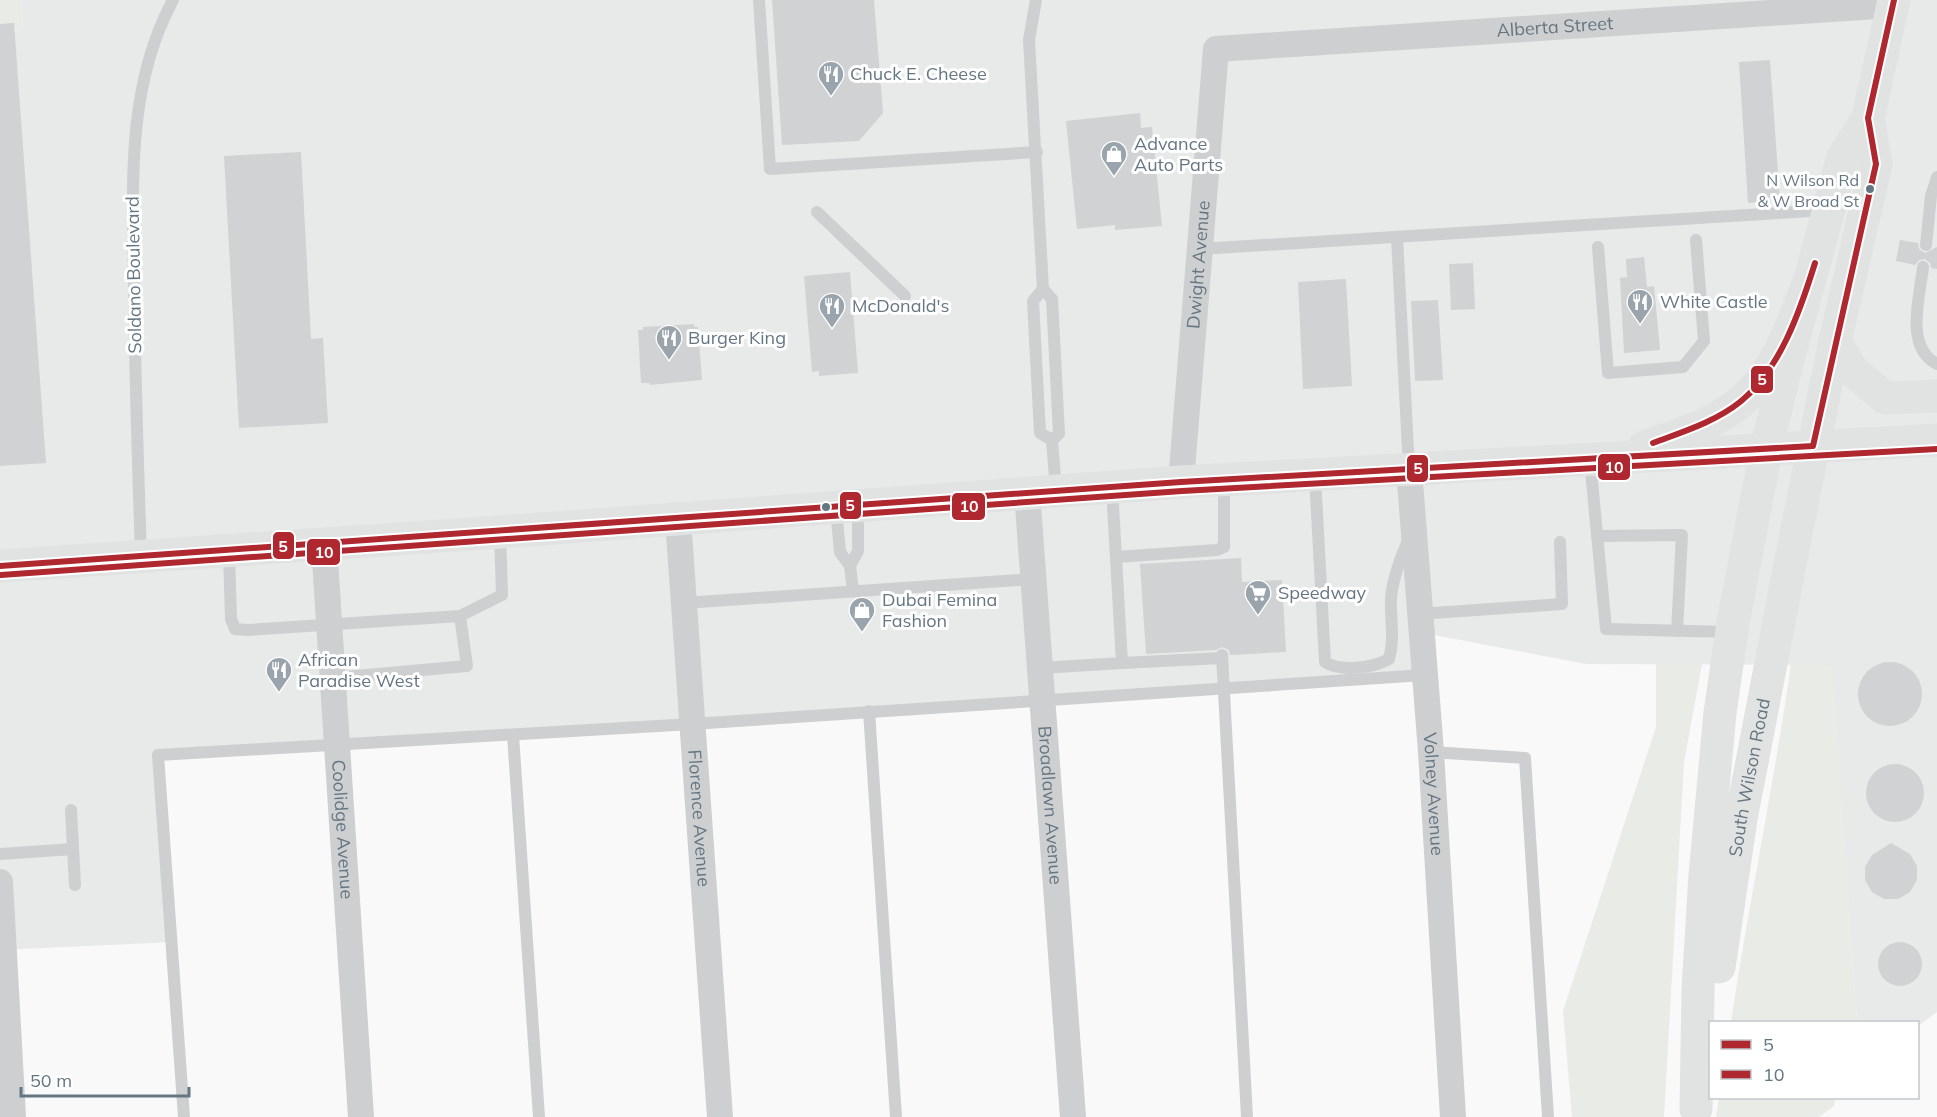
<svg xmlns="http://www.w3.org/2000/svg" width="1937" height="1117" font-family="Mulish,sans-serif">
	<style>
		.built { fill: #e8e9e9 }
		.green { fill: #e8ebe6 }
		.building { fill: #d0d2d3 }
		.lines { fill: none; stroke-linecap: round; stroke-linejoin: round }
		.service { stroke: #cecfd0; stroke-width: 12 }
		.minor { stroke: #cecfd0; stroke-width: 26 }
		.secondary { stroke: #e1e2e2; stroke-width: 33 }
		.primary { stroke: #e1e2e2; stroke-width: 33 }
		.bus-1-casing { stroke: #fff; stroke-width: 10 }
		.bus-2-casing { stroke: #fff; stroke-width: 10 }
		.bus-1 { stroke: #af272f; stroke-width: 6 }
		.bus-2 { stroke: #af272f; stroke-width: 6 }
		.bus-dot { fill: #657683; stroke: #fff; stroke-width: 2 }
		.labels { text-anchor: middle; stroke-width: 6; stroke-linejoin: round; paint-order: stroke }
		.bus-label { font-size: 16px; fill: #657683; stroke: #fff; text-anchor: end }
		.street-label { font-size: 18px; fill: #657683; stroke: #fff }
		.poi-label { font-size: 18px; fill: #657683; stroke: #fff; text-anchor: start }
		.line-badge { stroke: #fff; stroke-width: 2 }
		.badge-label { font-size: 16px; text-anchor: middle; font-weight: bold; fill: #fff }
	</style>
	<rect width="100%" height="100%" fill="#f9f9f9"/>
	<!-- built -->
	<path class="built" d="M21 0H1937V1012L1918 1026V1022H1857L1832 665 1586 664 1434 635 1437 673 161 756 173 942 0 950V32L23 30Z"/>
	<!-- green -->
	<g class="green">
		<path d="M0 0H21L23 30 0 32Z"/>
		<path d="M1656 664H1702L1684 762 1664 1117H1572L1563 1011 1656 727Z"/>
		<path d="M1791 664 1833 665 1857 1022H1731C1749 903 1774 784 1791 664Z"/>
		<path d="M1719 1098H1835L1834 1106 1819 1117H1716Z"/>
	</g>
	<!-- building -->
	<g class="building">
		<path d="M772 0H874L883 113 859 141 782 145Z"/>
		<path d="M14 23 46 463 0 466V24Z"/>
		<path d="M1770 60 1780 201 1748 203 1739 62Z"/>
		<path d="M1140 113 1141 128 1152 127 1162 226 1115 230V225L1077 229 1066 121Z"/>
		<path d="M301 152 311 339 323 338 328 423 239 428 224 156Z"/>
		<path d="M1900 240 1918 243 1919 249 1925 253 1937 247V269L1931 268 1930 263 1925 259 1919 260 1915 265 1896 261Z"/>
		<path d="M1644 257 1647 287 1654 286 1660 350 1624 353 1620 278 1627 277 1626 259Z"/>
		<path d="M1473 263 1475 309 1451 310 1449 264Z"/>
		<path d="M850 272 858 373 819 376V371L812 372 804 276Z"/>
		<path d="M1346 279 1352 386 1303 389 1298 282Z"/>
		<path d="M1438 300 1443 380 1415 381 1411 301Z"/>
		<path d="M694 324V327H698L702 380 650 385V383H641L638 330H643V327Z"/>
		<path d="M1241 558 1242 582 1282 580 1286 652 1230 655 1229 650 1222 647 1216 650 1146 654 1140 564Z"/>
		<circle cx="1890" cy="694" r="32"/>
		<circle cx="1895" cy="793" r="29"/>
		<path d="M1891 843 1910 854 1917 866V880L1910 892 1898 899H1884L1872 892 1865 880V867L1872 855Z"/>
		<circle cx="1900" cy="964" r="22"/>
	</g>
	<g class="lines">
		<!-- service -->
		<g class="service">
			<path d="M759 0 770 169 1037 152"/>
			<path d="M1036 0 1029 40 1043 289 1052 299 1059 434 1052 440"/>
			<path d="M817 212 905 296"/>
			<path d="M1397 237 1409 469"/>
			<path d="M1926 245 1931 196 1937 177"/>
			<path d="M1598 247 1608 373 1683 367 1704 341 1696 240"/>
			<path d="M1200 249 1827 210"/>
			<path d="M1923 267C1920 297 1904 347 1937 364"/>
			<path d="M1043 289 1033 301 1040 433 1052 440"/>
			<path d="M1052 440 1056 490"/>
			<path d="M1590 460 1606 629 1731 632"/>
			<path d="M1315 476 1325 662C1340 672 1373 668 1389 659 1395 639 1390 618 1391 598 1393 577 1401 557 1409 538"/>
			<path d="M836 509 840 552 850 566 853 591"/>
			<path d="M1597 536 1682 535 1677 631"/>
			<path d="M229 553 231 619 235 629 248 630 460 616 467 666 333 678"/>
			<path d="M141 556C138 467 135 377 134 288 133 190 125 89 173 0"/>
			<path d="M1116 557 1217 550 1224 547V480"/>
			<path d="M850 566 858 551V506"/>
			<path d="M684 603 1034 579"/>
			<path d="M1419 614 1562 604 1560 542"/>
			<path d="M460 616 502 595 500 532"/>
			<path d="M1222 655 1247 1117"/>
			<path d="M1122 663 1222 658"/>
			<path d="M1041 668 1122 663 1112 488"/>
			<path d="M869 711 896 1117"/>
			<path d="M513 735 539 1117"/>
			<path d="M1431 752 1525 758 1548 1117"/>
			<path d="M71 810 75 885"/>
			<path d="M0 854 73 849"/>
			<path d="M184 1117 158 755 692 724 1424 675"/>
		</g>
		<!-- minor -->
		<g class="minor">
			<path id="s1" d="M1409 469 1431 752 1453 1117"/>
			<path id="s2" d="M1181 482 1216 49 1893 5"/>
			<path id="s3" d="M1027 492 1073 1117"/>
			<path id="s4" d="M678 519 720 1117"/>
			<path id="s5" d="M324 544 361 1117"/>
			<path d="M0 882 13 1117"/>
		</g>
		<!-- secondary -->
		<g class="secondary">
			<path id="s6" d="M1719 967 1741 819 1797 528 1835 341 1876 164 1868 118"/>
			<path d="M1696 1109 1698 989 1705 875 1720 713 1733 623 1766 450 1786 367 1843 157 1868 118 1894 0"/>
		</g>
		<!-- primary -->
		<g class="primary">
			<path d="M1835 341 1851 369 1885 398 1937 396"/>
			<path d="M1644 447C1666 439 1689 433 1709 422 1772 392 1786 339 1810 279"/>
			<path d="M0 566 500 532 1181 482 1937 440"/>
		</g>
		<!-- bus-1 casing -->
		<g class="bus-1-casing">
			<g id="bus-1">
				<path d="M1653 443C1682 432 1715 422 1740 402 1780 370 1800 311 1815 263"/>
				<path d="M0 566 1181 482 1813 446 1876 164 1868 118 1894 0"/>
			</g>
		</g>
		<!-- bus-2 casing -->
		<g class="bus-2-casing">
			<path id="bus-2" d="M1 575 1182 491 1937 449"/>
		</g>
		<!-- bus-1 -->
		<use href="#bus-1" class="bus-1"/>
		<!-- bus-2 -->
		<use href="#bus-2" class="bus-2"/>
	</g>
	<!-- icons -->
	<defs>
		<g id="restaurant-pin" transform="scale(1.35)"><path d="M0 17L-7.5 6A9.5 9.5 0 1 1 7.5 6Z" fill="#99a4ac" stroke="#fff"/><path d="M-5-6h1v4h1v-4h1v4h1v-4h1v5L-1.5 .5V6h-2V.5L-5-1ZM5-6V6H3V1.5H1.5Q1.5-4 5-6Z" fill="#fff"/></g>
		<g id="shop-pin" transform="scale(1.35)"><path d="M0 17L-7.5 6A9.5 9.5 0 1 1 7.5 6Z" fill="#99a4ac" stroke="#fff"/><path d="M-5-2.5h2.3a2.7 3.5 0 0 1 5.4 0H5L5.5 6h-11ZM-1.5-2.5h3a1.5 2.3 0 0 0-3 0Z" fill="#fff"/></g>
		<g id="supermarket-pin" transform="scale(1.35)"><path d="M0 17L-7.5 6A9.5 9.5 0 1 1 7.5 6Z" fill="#99a4ac" stroke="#fff"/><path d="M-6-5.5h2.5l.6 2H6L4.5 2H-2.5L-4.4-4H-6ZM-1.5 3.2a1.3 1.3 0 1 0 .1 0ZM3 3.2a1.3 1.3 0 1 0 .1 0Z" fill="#fff"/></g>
	</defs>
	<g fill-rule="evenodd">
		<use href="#restaurant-pin" x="831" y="74"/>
		<use href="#shop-pin" x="1114" y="154"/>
		<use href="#restaurant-pin" x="1640" y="302"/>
		<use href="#restaurant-pin" x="832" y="306"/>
		<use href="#restaurant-pin" x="669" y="338"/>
		<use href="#supermarket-pin" x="1258" y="593"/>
		<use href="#shop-pin" x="862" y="610"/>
		<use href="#restaurant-pin" x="279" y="670"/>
	</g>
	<!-- markers -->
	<g class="bus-dot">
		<circle cx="1870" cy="189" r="5"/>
		<circle cx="826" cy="507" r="5"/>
	</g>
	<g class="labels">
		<!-- bus labels -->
		<g class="bus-label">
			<text x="1859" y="186">N Wilson Rd<tspan x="1859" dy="21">&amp; W Broad St</tspan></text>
		</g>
		<!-- street labels -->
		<g class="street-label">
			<text dy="6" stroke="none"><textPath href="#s2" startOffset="774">Alberta Street</textPath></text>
			<text dy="6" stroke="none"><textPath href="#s2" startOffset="218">Dwight Avenue</textPath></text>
			<text transform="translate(134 275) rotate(-91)" y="6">Soldano Boulevard</text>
			<text dy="6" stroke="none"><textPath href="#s6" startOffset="192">South Wilson Road</textPath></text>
			<text dy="6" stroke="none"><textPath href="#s1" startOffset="326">Volney Avenue</textPath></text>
			<text dy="6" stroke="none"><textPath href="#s3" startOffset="314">Broadlawn Avenue</textPath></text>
			<text dy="6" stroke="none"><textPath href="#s4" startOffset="300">Florence Avenue</textPath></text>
			<text dy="6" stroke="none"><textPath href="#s5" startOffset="286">Coolidge Avenue</textPath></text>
		</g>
		<!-- poi labels -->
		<g class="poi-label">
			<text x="850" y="80">Chuck E. Cheese</text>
			<text x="1134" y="150">Advance<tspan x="1134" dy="21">Auto Parts</tspan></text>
			<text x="1660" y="308">White Castle</text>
			<text x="852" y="312">McDonald's</text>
			<text x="688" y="344">Burger King</text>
			<text x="1278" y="599">Speedway</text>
			<text x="882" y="606">Dubai Femina<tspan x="882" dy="21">Fashion</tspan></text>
			<text x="298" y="666">African<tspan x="298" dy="21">Paradise West</tspan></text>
		</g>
	</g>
	<g class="line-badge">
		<rect x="1750" y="365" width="24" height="29" rx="6" fill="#af272f"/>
		<rect x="1597" y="453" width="34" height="28" rx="6" fill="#af272f"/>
		<rect x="1406" y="454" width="23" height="29" rx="6" fill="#af272f"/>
		<rect x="839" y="491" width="23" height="29" rx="6" fill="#af272f"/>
		<rect x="951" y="492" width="35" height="29" rx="6" fill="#af272f"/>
		<rect x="272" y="531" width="23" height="29" rx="6" fill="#af272f"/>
		<rect x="306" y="538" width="35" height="28" rx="6" fill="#af272f"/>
	</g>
	<g class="badge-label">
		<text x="1762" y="385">5</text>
		<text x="1614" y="473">10</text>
		<text x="1418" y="474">5</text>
		<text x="850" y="511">5</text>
		<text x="969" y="512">10</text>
		<text x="283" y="552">5</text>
		<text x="324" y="558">10</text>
	</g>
	<!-- legend -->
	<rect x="1709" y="1021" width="210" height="78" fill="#ffffff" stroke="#c1c8cd" stroke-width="1.5"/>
	<rect x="1721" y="1040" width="30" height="9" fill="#af272f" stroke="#c1c8cd" stroke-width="1.5"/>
	<text x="1763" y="1051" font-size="18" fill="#657683">5</text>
	<rect x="1721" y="1070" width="30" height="9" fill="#af272f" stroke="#c1c8cd" stroke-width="1.5"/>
	<text x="1763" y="1081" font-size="18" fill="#657683">10</text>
	<!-- scale -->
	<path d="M21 1087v9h168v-9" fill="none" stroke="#657683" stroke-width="3"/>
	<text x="30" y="1087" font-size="18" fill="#657683" stroke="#ffffff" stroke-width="4.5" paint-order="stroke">50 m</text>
</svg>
